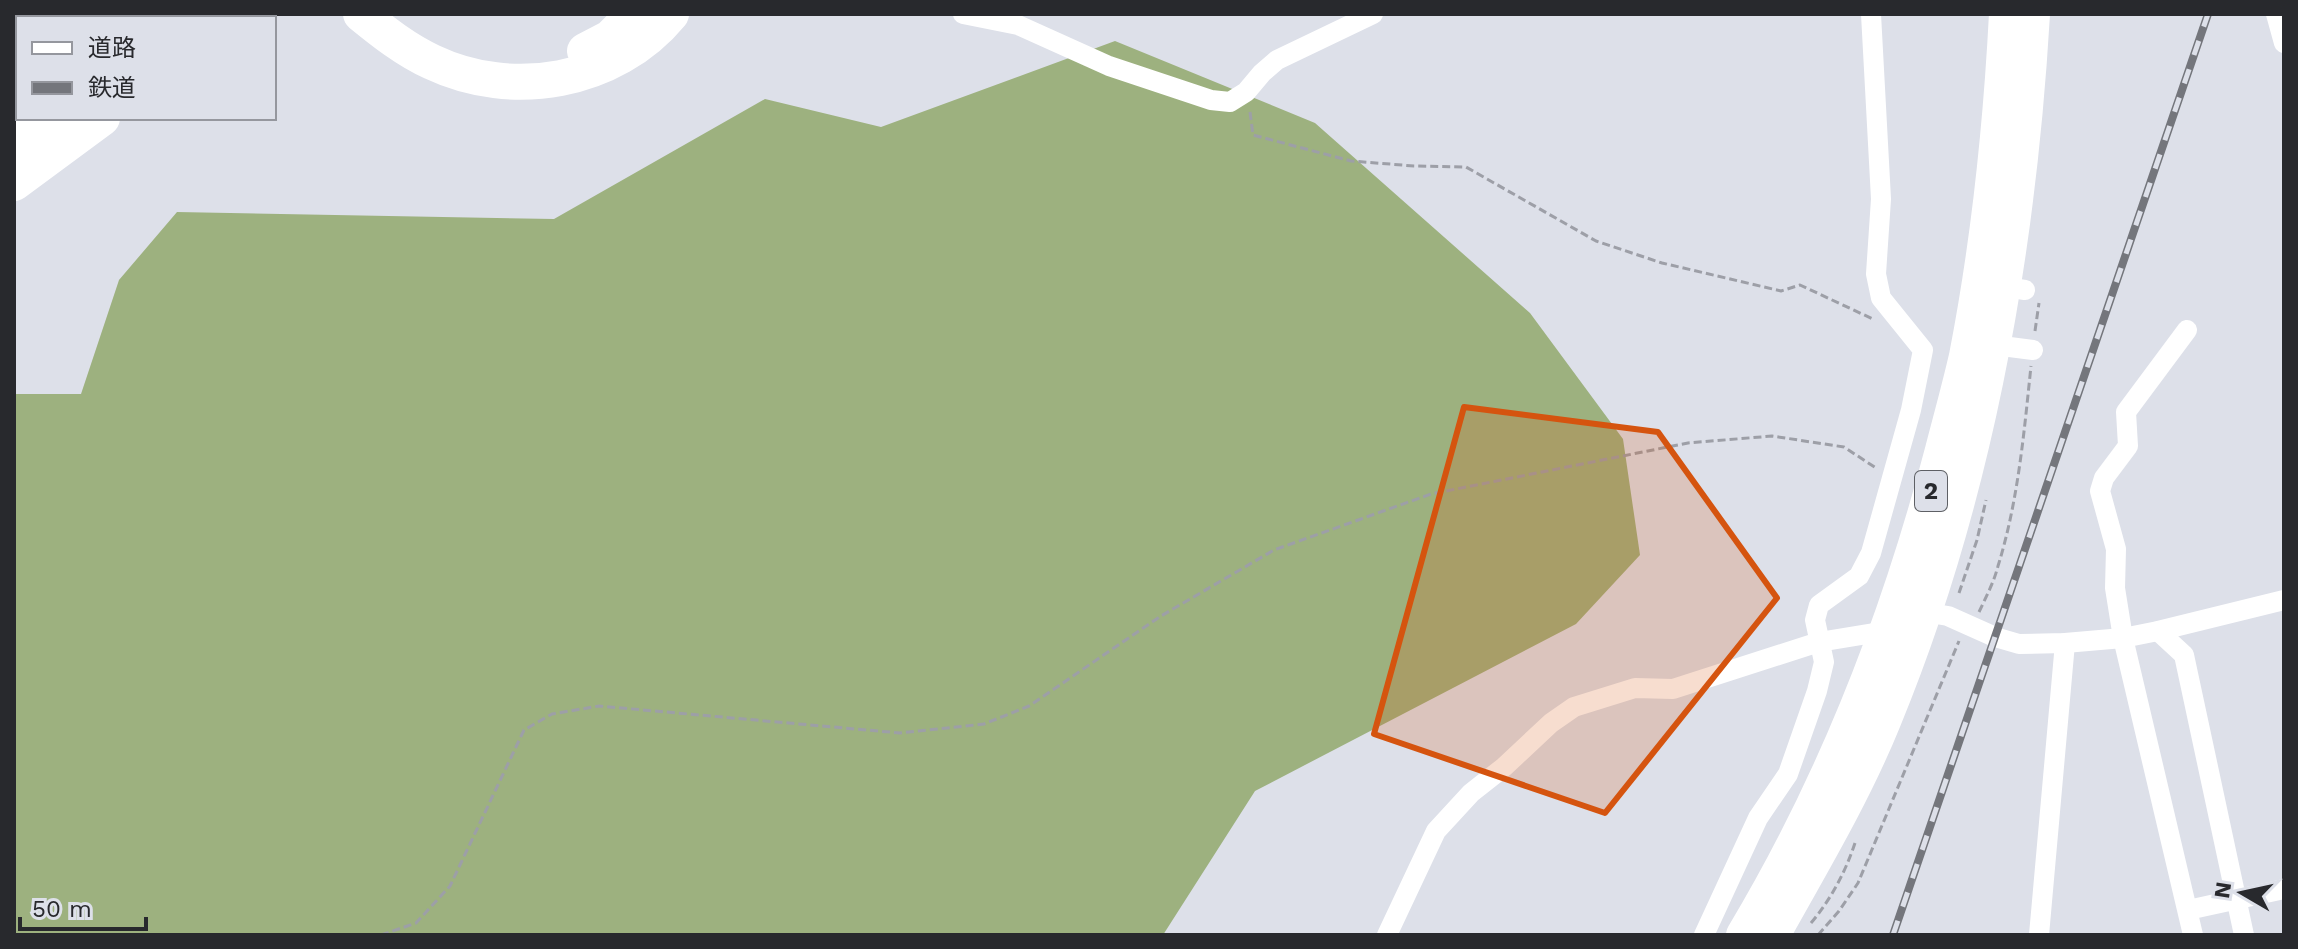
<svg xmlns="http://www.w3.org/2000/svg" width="2298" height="949" font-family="'Work Sans','Noto Sans JP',sans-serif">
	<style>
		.forest { fill: #9db17f }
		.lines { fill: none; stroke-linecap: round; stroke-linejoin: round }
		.path { stroke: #9d9fa7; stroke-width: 3; stroke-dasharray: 8 4; stroke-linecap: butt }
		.minor { stroke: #fff; stroke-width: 20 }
		.trunk { stroke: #fff; stroke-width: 34 }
		.motorway { stroke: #fff; stroke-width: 36 }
		.rail-casing { stroke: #74767c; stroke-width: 8 }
		.rail { stroke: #dde0e9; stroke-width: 5; stroke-dasharray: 15; stroke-linecap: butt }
		.marked { fill: #d5540f; fill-opacity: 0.2; stroke: #d5540f; stroke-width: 6; stroke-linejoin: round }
		.labels { text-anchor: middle; stroke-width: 8; stroke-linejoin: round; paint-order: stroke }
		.shield { fill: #dde0e9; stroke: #5e6065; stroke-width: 2 }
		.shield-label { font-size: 24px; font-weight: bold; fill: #28292d }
	</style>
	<rect width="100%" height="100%" fill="#dde0e9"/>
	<!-- forest -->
	<g class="forest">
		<path d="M14 14H113L107 18H18V79L14 82Z"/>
		<path d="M1115 41 1315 123 1530 313 1623 439 1640 555 1576 624 1255 791 1163 935H14V394H81L119 280 177 212 554 219 765 99 881 127Z"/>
	</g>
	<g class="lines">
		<!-- path -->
		<g class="path">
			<path d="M1250 112 1253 135 1351 161 1414 166 1466 167 1596 241 1662 263 1781 291 1800 285 1875 320"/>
			<path d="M2035 331 2039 303"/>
			<path d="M1959 593 1977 540 1986 500"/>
			<path d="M1979 612C1986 597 1994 582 1998 566 2018 502 2024 433 2031 366"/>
			<path d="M1811 923C1831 899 1845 873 1855 843"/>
			<path d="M381 935 416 923 450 886 524 730 552 714 599 706 900 733 984 724 1029 706 1161 616 1274 550 1431 494 1688 443 1772 436 1844 447 1876 468"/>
			<path d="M1818 935 1839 911 1858 883 1959 641"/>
		</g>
		<!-- minor -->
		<g class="minor">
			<path d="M963 14 1018 25 1109 66 1211 100 1230 102 1246 92 1262 73 1277 60 1373 14"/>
			<path d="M2276 14 2284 43"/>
			<path d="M2005 287 2025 290"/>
			<path d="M2187 330 2126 412 2128 446 2104 478 2100 491 2116 549 2115 588 2123 638 2193 935"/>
			<path d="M1994 345 2033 350"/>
			<path d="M2158 631 2184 655 2244 935"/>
			<path d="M2188 910 2284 889"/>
			<path d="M1387 935 1436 831 1471 793 1504 767 1551 723 1574 707 1635 688 1673 689 1819 642 1886 631 1924 612 1948 616 1995 637 2019 644 2065 643 2123 638 2158 631 2284 600"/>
			<path d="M1704 935 1758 818 1788 774 1817 691 1824 662 1815 620 1819 605 1859 576 1871 553 1911 410 1923 350 1881 298 1876 274 1881 199 1871 14"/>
			<path d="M2039 935 2065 643"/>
		</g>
		<!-- trunk -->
		<g class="trunk">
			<path d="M1743 935C1833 785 1898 618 1942 450 1950 419 1959 387 1966 356 1988 243 2000 129 2006 14"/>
			<path d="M1773 935C1812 865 1854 795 1884 721 1976 498 2019 253 2033 14"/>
		</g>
		<!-- motorway -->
		<g class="motorway">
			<path d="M361 14C383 32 406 50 432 62 512 100 614 83 671 14"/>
			<path d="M180 18 185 14"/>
			<path d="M229 18 234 14"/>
			<path d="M585 51 610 38 634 14"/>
			<path d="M14 145 51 118"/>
			<path d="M14 183 102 118"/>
		</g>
		<!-- rail casing -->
		<g class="rail-casing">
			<path id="rail" d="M1893 935 2208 14"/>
		</g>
		<!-- rail -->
		<use href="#rail" class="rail"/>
	</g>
	<!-- marked area -->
	<path class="marked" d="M1464 407 1658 432 1777 598 1605 813 1374 734Z"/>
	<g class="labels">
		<!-- shield labels -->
		<rect class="shield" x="1915" y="471" width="32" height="40" rx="6"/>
		<g class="shield-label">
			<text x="1931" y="499">2</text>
		</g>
	</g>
	<!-- border -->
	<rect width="2298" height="949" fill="none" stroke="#28292d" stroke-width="32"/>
	<!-- legend -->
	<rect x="16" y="16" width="260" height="104" fill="#dde0e9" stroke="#95979e" stroke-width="2"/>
	<rect x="32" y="42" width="40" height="12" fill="#ffffff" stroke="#95979e" stroke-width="2"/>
	<text x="88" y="56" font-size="24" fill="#28292d">道路</text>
	<rect x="32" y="82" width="40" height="12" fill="#74767c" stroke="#95979e" stroke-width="2"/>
	<text x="88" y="96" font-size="24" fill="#28292d">鉄道</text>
	<!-- north arrow -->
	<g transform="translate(2242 893) rotate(279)" stroke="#dde0e9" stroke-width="6" paint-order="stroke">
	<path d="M0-6L14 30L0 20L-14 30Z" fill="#28292d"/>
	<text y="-12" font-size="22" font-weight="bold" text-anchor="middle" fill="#28292d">N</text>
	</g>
	<!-- scale -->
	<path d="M20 917v12h126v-12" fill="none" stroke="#28292d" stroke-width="4"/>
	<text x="32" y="917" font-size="24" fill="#28292d" stroke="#dde0e9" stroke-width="6" paint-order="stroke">50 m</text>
</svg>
